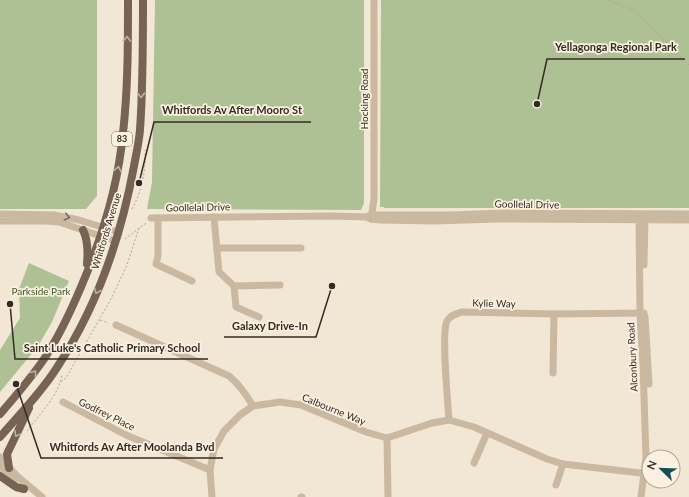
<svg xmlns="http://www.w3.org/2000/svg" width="689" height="497" font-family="Lato,sans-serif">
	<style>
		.green { fill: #aec195 }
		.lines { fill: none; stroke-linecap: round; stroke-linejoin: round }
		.path { stroke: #b6a28b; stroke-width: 1; stroke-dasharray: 2 2; stroke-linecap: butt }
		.minor { stroke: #cab8a1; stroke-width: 7 }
		.major { stroke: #776354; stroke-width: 8 }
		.oneway { stroke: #bfb1a2 }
		.oneway2 { stroke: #786a5c }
		.labels { text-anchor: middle; stroke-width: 3.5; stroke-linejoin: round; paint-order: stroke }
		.shield { fill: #faf1e1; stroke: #6f665d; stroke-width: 1 }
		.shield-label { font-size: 9px; font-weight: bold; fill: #342b24 }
		.street-label { font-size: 10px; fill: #342b24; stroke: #faf1e1 }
		.park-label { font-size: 10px; fill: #3f5327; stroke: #faf1e1 }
		.leader { fill: none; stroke: #342b24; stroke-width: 1.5 }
		.callout-dot { fill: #342b24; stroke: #faf1e1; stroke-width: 1.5 }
		.callout-label { font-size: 11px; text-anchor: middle; font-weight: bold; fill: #342b24; stroke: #faf1e1; stroke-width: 3.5; stroke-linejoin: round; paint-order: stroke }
	</style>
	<rect width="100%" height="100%" fill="#f2e7d5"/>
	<!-- green -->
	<g class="green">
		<path d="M0 0H97V196L86 209H0Z"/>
		<path d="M155 0H364V203L361 210 147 209 152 182Z"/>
		<path d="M381 0H689V208H384V207H380Z"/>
		<path d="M29 263 69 281 52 322 38 346 0 392V350L20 318 19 289Z"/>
	</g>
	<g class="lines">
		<!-- path -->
		<g class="path">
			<path d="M608 0 633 10 657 32 689 65"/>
			<path d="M132 209C142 191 146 171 145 150"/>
			<path d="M125 239 146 223"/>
			<path d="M100 320 108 323"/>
			<path d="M61 382 66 378 112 297 127 265 139 228"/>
			<path d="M27 431C40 413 58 397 62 375"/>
		</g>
		<!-- minor -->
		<g class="minor">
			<path d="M0 214 54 215 79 220 118 232"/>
			<path d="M368 216 371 215H452L502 213 689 214"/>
			<path d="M639 216 640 313 643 365 646 458 641 497"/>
			<path d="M214 217 219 272 234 286 280 285"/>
			<path d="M151 218 333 216 366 217 371 219 381 220 435 221 496 219 689 220"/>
			<path d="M158 218V256L156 264 192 281"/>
			<path d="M371 219 374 199V0"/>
			<path d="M0 221H47L59 222 115 241"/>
			<path d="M217 248H301"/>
			<path d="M644 265 645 217"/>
			<path d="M234 286 236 307 259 317"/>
			<path d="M645 317 649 384"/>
			<path d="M116 325 229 376C240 385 246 394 253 406"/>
			<path d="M553 373 554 314"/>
			<path d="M63 402 126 435 210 470"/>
			<path d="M449 420C448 403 441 332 447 321 450 315 456 314 462 312L554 314 644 313"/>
			<path d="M387 438 388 497"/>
			<path d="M0 457 18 477 42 497"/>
			<path d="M474 463 487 433"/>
			<path d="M0 466 15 480"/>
			<path d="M556 485 563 464"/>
			<path d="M212 497 210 470 212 459 214 449 224 431 240 415 253 406 280 402 301 405 366 432 387 438 432 423 449 420 474 427 547 459 563 464 649 474"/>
			<path d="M301 497H302"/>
		</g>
		<!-- major -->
		<g class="major">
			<path d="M83 230C88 240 88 253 87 264"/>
			<path d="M0 414C15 397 29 380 42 362 58 339 70 313 81 287 102 238 118 187 123 133 128 89 128 44 128 0"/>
			<path d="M0 437C19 415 40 394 56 369 96 309 121 237 134 166 136 155 139 142 140 130 143 87 143 43 143 0"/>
			<path d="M9 468 7 454 29 408"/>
			<path d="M0 476 16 487 24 489"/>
		</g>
	</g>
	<!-- one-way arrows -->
	<defs><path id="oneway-chevron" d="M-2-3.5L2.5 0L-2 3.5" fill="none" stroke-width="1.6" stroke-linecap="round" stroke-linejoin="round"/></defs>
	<g class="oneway">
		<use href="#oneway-chevron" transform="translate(127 39) rotate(-88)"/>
		<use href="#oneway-chevron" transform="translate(141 95) rotate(92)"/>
		<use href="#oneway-chevron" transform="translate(118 169) rotate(-79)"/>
		<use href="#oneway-chevron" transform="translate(97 291) rotate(112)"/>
		<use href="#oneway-chevron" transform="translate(34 373) rotate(-53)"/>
		<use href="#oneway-chevron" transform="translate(17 434) rotate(118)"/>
	</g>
	<use class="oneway2" href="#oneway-chevron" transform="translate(67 217) rotate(13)"/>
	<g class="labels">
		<!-- shield labels -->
		<rect class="shield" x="112" y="132" width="20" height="14" rx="3"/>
		<g class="shield-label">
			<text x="122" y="142">83</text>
		</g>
		<!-- street labels -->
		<g class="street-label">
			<text transform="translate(364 99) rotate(-90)" y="4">Hocking Road</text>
			<text transform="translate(527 204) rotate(1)" y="4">Goollelal Drive</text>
			<text transform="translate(198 207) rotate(-1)" y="4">Goollelal Drive</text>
			<text transform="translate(106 231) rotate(-73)" y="4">Whitfords Avenue</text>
			<text transform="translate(494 303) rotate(1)" y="4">Kylie Way</text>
			<text transform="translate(632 357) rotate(-93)" y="4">Alconbury Road</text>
			<text transform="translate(334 409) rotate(22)" y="4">Calbourne Way</text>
			<text transform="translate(107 414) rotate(26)" y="4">Godfrey Place</text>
		</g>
		<!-- park labels -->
		<g class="park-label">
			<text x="41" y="295">Parkside Park</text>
		</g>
	</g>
	<!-- callouts -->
	<path class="leader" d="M537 104L547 59H685M139 183L154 122H311M332 286L316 337H224M10 304L15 359H208M16 384L41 458H223"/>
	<g class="callout-dot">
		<circle cx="537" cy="104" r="4"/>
		<circle cx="139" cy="183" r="4"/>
		<circle cx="332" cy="286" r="4"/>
		<circle cx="10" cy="304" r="4"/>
		<circle cx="16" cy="384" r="4"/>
	</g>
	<g class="callout-label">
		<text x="616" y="51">Yellagonga Regional Park</text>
		<text x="232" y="114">Whitfords Av After Mooro St</text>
		<text x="270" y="330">Galaxy Drive-In</text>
		<text x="112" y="352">Saint Luke's Catholic Primary School</text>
		<text x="132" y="451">Whitfords Av After Moolanda Bvd</text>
	</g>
	<!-- north arrow -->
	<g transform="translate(661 469) rotate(293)"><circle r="19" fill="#faf1e1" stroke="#aba295"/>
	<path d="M0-3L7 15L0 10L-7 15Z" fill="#184d57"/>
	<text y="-6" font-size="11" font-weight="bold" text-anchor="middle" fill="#342b24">N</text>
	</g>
</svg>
